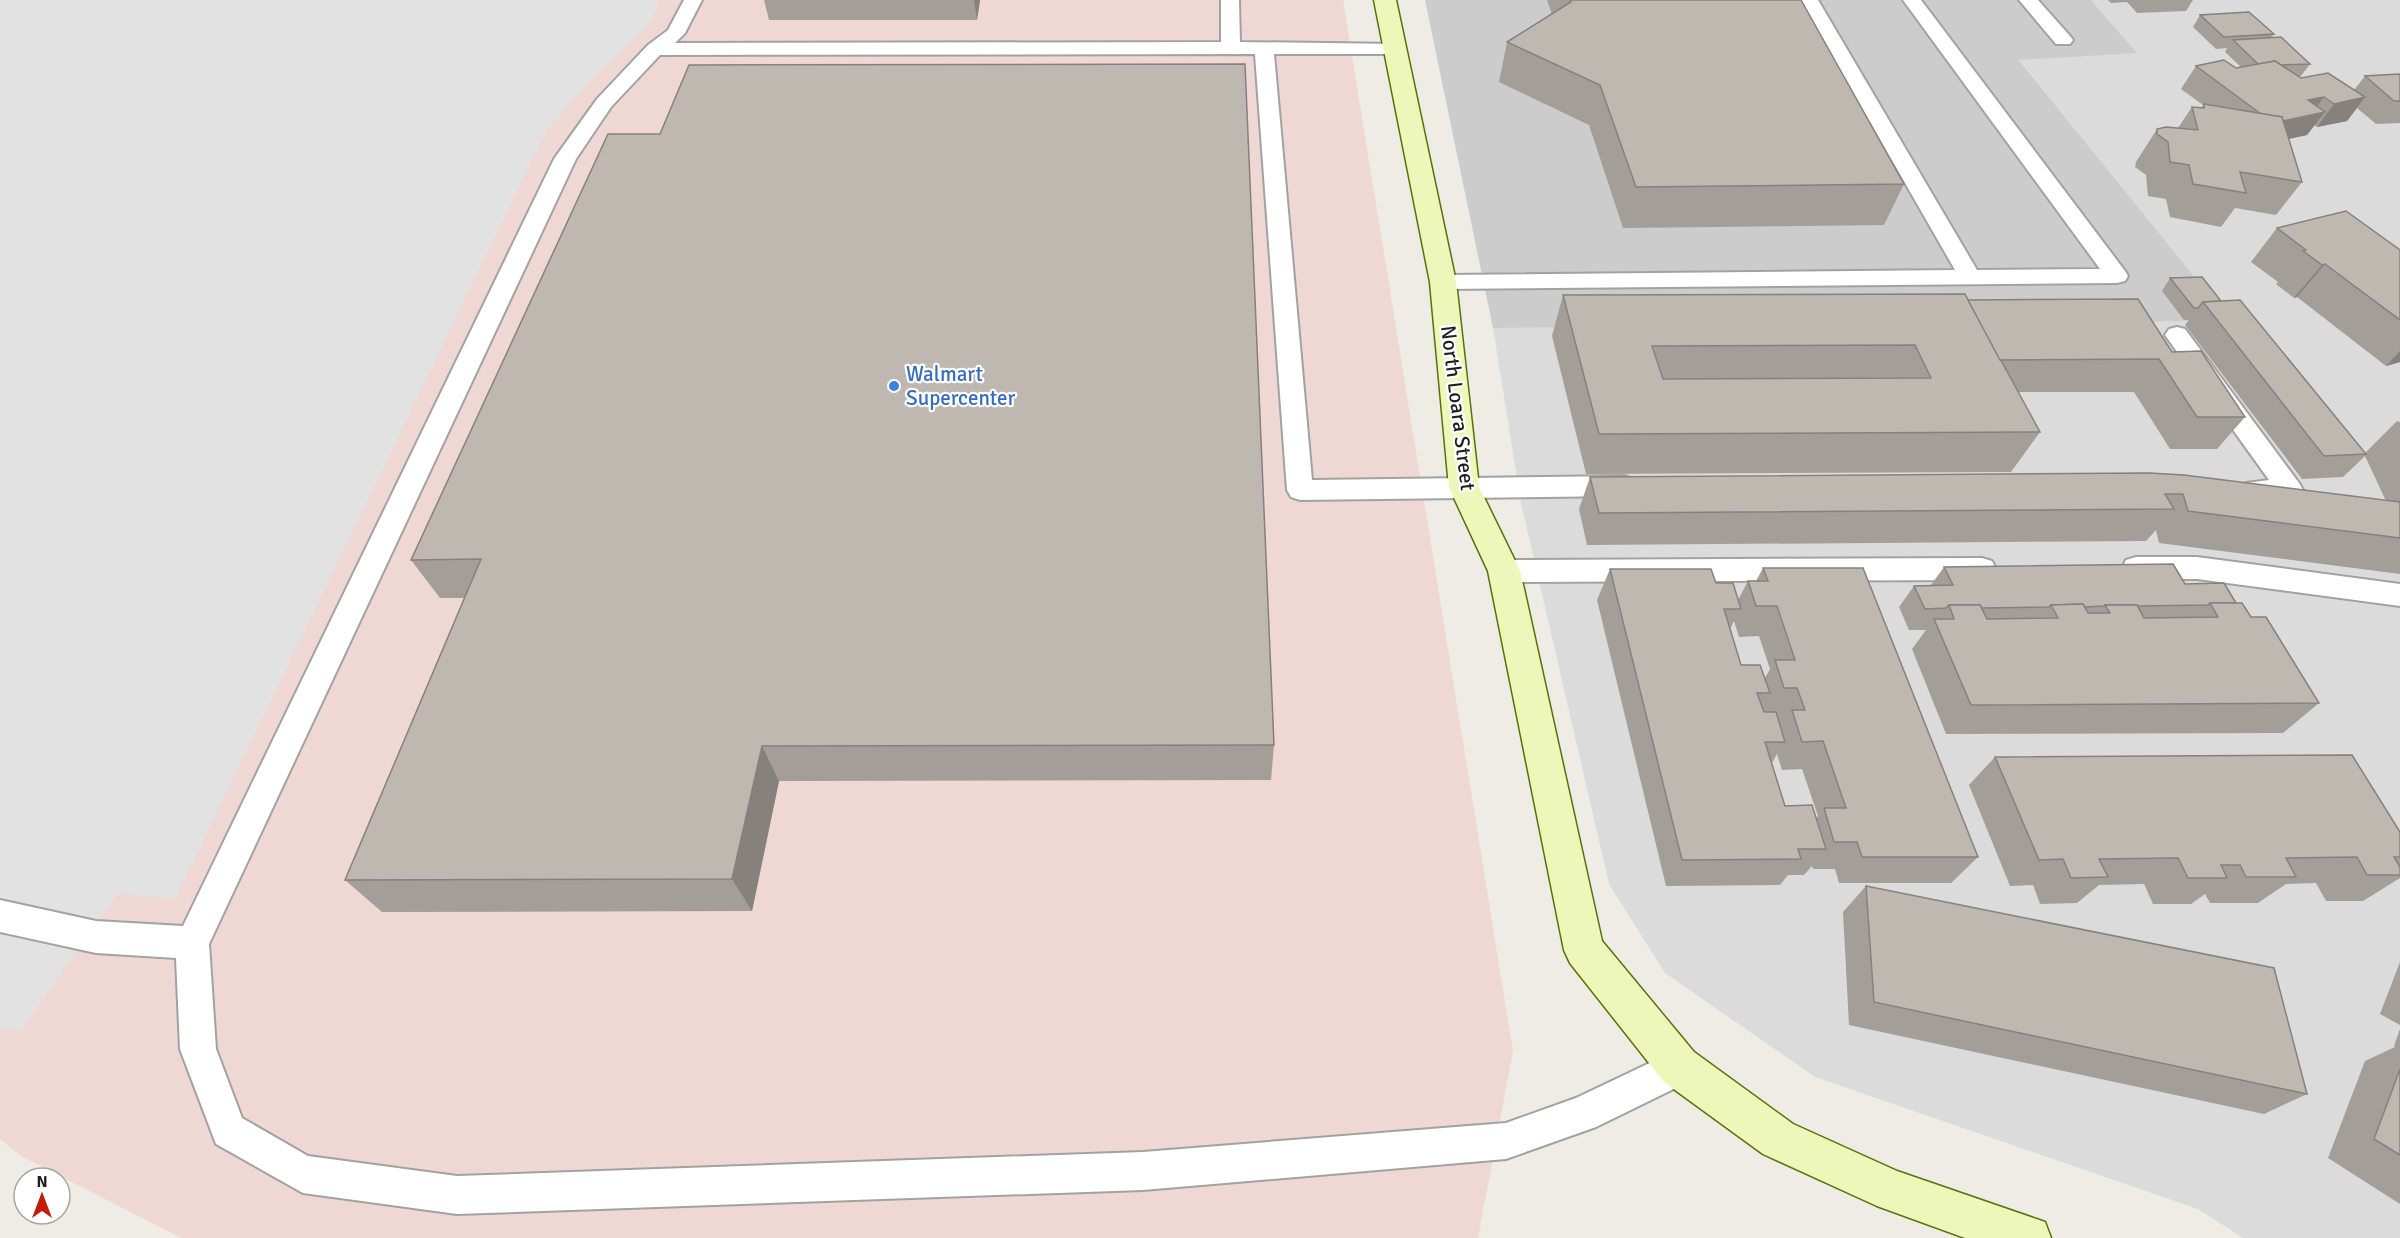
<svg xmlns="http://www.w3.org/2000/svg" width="2400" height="1238" font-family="Signika,sans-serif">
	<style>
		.residential { fill: #dcdbdb }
		.commercial { fill: #efd8d4 }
		.religious { fill: #ccc }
		.parking { fill: #e2e2e2 }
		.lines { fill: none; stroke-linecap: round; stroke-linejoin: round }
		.lane-casing { stroke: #a2a2a2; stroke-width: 4 }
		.secondary-casing { stroke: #5b700a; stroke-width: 3 }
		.lane { fill: #fff; fill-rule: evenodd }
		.secondary { fill: #eef7ba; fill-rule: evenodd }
		.wall { fill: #a49e98; fill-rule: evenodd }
		.shaded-wall { fill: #86817c }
		.building { fill: #bfb8b1; stroke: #86817c; stroke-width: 1.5; fill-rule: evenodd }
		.shop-dot { fill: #3f7fe0; stroke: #fff; stroke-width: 2 }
		.labels { text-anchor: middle; stroke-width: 4.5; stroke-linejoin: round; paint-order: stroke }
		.shop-label { font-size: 21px; fill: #366cbe; stroke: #fff; text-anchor: start }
		.street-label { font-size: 21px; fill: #1e1e1e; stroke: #fff }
	</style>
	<rect width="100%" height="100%" fill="#eeece4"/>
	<!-- residential -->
	<path class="residential" d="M2091 0H2400V1238H2243L2198 1209 1815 1077 1665 973 1609 884 1521 503 1493 328 2229 321 2019 59 2136 53Z"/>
	<!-- commercial -->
	<path class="commercial" d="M0 0H1343L1513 1051 1478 1238H181L21 1156 0 1139Z"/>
	<!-- religious -->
	<path class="religious" d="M1425 0H2091L2137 53 2019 60 2230 321 1493 328Z"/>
	<!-- parking -->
	<path class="parking" d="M0 0H660L649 24 598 73 546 131 175 899 118 893 20 1032 0 1028Z"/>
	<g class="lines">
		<!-- lane casing -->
		<g class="lane-casing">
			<g id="lane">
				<path d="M684 0H702L685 33 675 43 1221 42V0H1239L1240 42 1401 44 1404 48 1401 52 1394 54H1274L1312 480 1624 476 1633 479 1637 486 1633 493 1624 496 1300 500 1291 497 1287 490 1255 54 660 55 611 107 576 159 209 944 216 1049 242 1118 308 1156 457 1176 1143 1152 1506 1123 1576 1098 1679 1049 1692 1054 1697 1067 1692 1080 1596 1127 1506 1159 1143 1190 457 1214 303 1193 216 1144 180 1049 176 958 96 953 0 932V900L96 921 183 926 554 159 597 99 648 45 668 30Z"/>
				<path d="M1800 0H1818L1977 270 2100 269 1903 0H1921L2125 271 2128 276 2125 281 2117 283 1443 289 1435 287 1431 282 1435 277 1443 275 1955 270Z"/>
				<path d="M2019 0H2038L2070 36 2073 40 2070 44H2056Z"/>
				<path d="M2177 327 2185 329 2299 483 2303 490 2299 497C2283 502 2262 502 2246 497L2242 490 2246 483 2269 480 2165 335 2169 329Z"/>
				<path d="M2136 557H2197L2400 584V606L2197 579H2136L2126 576 2122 568 2126 560Z"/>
				<path d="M1982 558 1992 561 1996 569 1992 577 1982 580 1504 582 1494 579 1490 571 1494 563 1504 560Z"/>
			</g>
		</g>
		<!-- secondary casing -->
		<g class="secondary-casing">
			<path id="secondary" d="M1374 0H1396L1456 282 1479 487 1520 571 1602 941 1694 1052 1793 1124 1897 1171 2045 1222 2051 1238H1965L1877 1206 1763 1154 1664 1082 1570 963 1564 950 1488 571 1449 487 1430 282Z"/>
		</g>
		<!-- lane -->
		<use href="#lane" class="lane"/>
		<!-- secondary -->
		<use href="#secondary" class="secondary"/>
	</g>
	<!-- wall -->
	<g class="wall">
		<path d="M764 0H980L977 20H769Z"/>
		<path d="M1547 0H1801L1904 184 1884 225 1623 228 1589 125 1499 82 1507 42 1552 14Z"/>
		<path d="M2108 0H2193L2186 11 2137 13 2127 2 2111 3Z"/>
		<path d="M2200 15 2274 34 2271 38 2310 64 2301 76H2297L2301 78 2354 90 2365 76 2400 74V123L2376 124 2357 108 2347 121 2317 127 2314 125 2307 135 2289 139 2302 182 2276 215 2235 208 2221 227 2170 217 2166 199 2148 196 2146 175 2135 167 2136 162 2157 129 2178 128 2192 107 2201 108 2203 105 2181 89 2196 66 2236 68 2241 67 2225 52 2227 48 2216 49 2193 27Z"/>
		<path d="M608 134 1274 745 1271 780 779 781 752 911 382 912 345 880 465 598H440L411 560Z"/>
		<path d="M2277 228 2400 250V362L2386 366 2297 297 2294 298 2276 284 2278 282 2251 262Z"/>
		<path d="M2170 278 2221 301 2365 453 2397 421 2400 422V574L2159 543 2156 530 2146 541 1587 545 1579 509 1590 477 2149 473 2386 501 2365 456 2343 477 2302 479 2185 325 2189 320H2184L2162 291Z"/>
		<path d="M1563 295 1968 300 2172 352 2245 417 2217 449H2170L2134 392H2018L2040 432 2011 472 1586 474 1552 336Z"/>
		<path d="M1944 567 2185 584 2236 603 2251 617 2319 703 2283 733 1946 734 1912 649 1926 630H1909L1899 607 1914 586 1931 585Z"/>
		<path d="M1763 568 1978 857 1951 883H1839L1835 869H1813L1812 866 1804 875H1788L1780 885 1666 886 1597 600 1610 569 1716 583 1738 600 1748 581H1756ZM1734 621 1739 637 1759 636 1770 669 1765 678 1741 665 1730 629ZM1777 754 1782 770 1802 769 1818 816 1816 818 1785 806 1772 763Z"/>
		<path d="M1995 757 2400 832V878L2363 901H2326L2316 883 2286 884 2258 903H2210L2205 894 2191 904H2153L2144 884 2099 885 2077 903 2040 904 2033 885 2010 886 1969 785Z"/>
		<path d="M1866 886 2307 1094 2264 1114 1849 1025 1843 912Z"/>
		<path d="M2400 962V1025L2380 1014Z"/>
		<path d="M2400 1029V1204L2328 1158 2365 1061 2395 1047 2394 1046Z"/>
	</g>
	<!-- shaded-wall -->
	<g class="shaded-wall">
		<path d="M974 0H980L977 20Z"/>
		<path d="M2324 97 2311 115 2325 112 2307 135 2257 146 2273 123 2308 100Z"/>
		<path d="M2365 97 2347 121 2317 127 2334 104Z"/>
		<path d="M2325 264 2297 297 2294 298 2322 265Z"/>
		<path d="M2400 351V362L2386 366Z"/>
		<path d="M762 746 779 781 752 911 732 879Z"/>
	</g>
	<!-- building -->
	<g class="building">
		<path d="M1570 0H1801L1904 184 1636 187 1600 85 1507 42 1571 2Z"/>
		<path d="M2249 12 2274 34 2224 37 2200 15Z"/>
		<path d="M2281 37 2310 64 2281 65 2275 61 2258 64 2233 40Z"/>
		<path d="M2224 60 2236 68 2275 61 2301 78 2328 73 2365 97 2334 104 2324 97 2308 100 2325 112 2283 121 2282 117 2261 114 2196 66Z"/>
		<path d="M1245 64 1274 745 762 746 732 879 345 880 481 559 411 560 608 134H660L689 65Z"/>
		<path d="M2400 74V101H2394L2365 76Z"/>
		<path d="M2204 104 2282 117 2302 182 2240 172 2246 193 2193 184 2189 165 2170 162 2168 142 2157 134V129L2166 127 2198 130 2192 107 2204 108Z"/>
		<path d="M2346 211 2400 250V320L2325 264 2322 265 2303 251 2306 250 2277 228Z"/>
		<path d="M2202 277 2221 301 2203 302 2198 308H2194L2170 278Z"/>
		<path d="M1965 294 2040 432 1599 434 1563 295ZM1915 345 1931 378 1663 379 1652 346Z"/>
		<path d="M2138 299 2172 352 2201 351 2245 417H2197L2159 359 2000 360 1968 300Z"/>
		<path d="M2240 300 2366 454 2324 456 2203 302Z"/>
		<path d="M2149 473 2184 475 2400 502V538L2188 511 2183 494H2165L2174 509 1599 513 1590 477Z"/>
		<path d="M2173 564 2185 584 2224 583 2236 603H2210L2208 605 2138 606 2137 605H2105L2104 606 2085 607 2083 604 2051 605 2049 607 1982 608 1980 605H1949L1946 608 1925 609 1914 586 1953 585 1944 567Z"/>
		<path d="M1763 568H1863L1978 857H1862L1857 842H1834L1824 808H1846L1823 741 1802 742 1792 710H1805L1797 688H1784L1775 660H1795L1777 606H1756L1748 581H1768Z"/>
		<path d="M1610 569H1711L1716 583H1733L1741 609H1724L1741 665H1760L1770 693H1757L1764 712H1776L1785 742H1765L1785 806 1812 805 1826 849H1798L1801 859 1682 860Z"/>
		<path d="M2210 603H2242L2251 617H2266L2319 703 1971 705 1934 619H1954L1949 605H1980L1987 619 2058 618 2051 605 2083 604 2088 613H2110L2105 605H2137L2144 618 2218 617Z"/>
		<path d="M2352 755 2400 832V857H2394L2400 867V875H2367L2357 857 2286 858 2296 877H2246L2240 865H2221L2227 878H2188L2178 858 2099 859 2108 877 2071 878 2063 859 2039 860 1995 757Z"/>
		<path d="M1866 886 2274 968 2307 1094 1874 1002Z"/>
		<path d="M2400 1069V1155L2374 1139Z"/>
	</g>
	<!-- markers -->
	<circle class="shop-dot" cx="894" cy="386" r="6"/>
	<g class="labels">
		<!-- shop labels -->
		<g class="shop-label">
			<text x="906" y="381">Walmart<tspan x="906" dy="24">Supercenter</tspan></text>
		</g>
		<!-- street labels -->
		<g class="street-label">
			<text transform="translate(1458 408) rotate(83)" y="7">North Loara Street</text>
		</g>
	</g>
	<!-- north arrow -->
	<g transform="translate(42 1196)"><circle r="28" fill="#ffffff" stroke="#a5a5a5" stroke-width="1.5"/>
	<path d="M0-4.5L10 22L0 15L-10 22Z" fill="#c31b09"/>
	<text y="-9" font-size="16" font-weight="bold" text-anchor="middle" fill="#1e1e1e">N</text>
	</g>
</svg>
